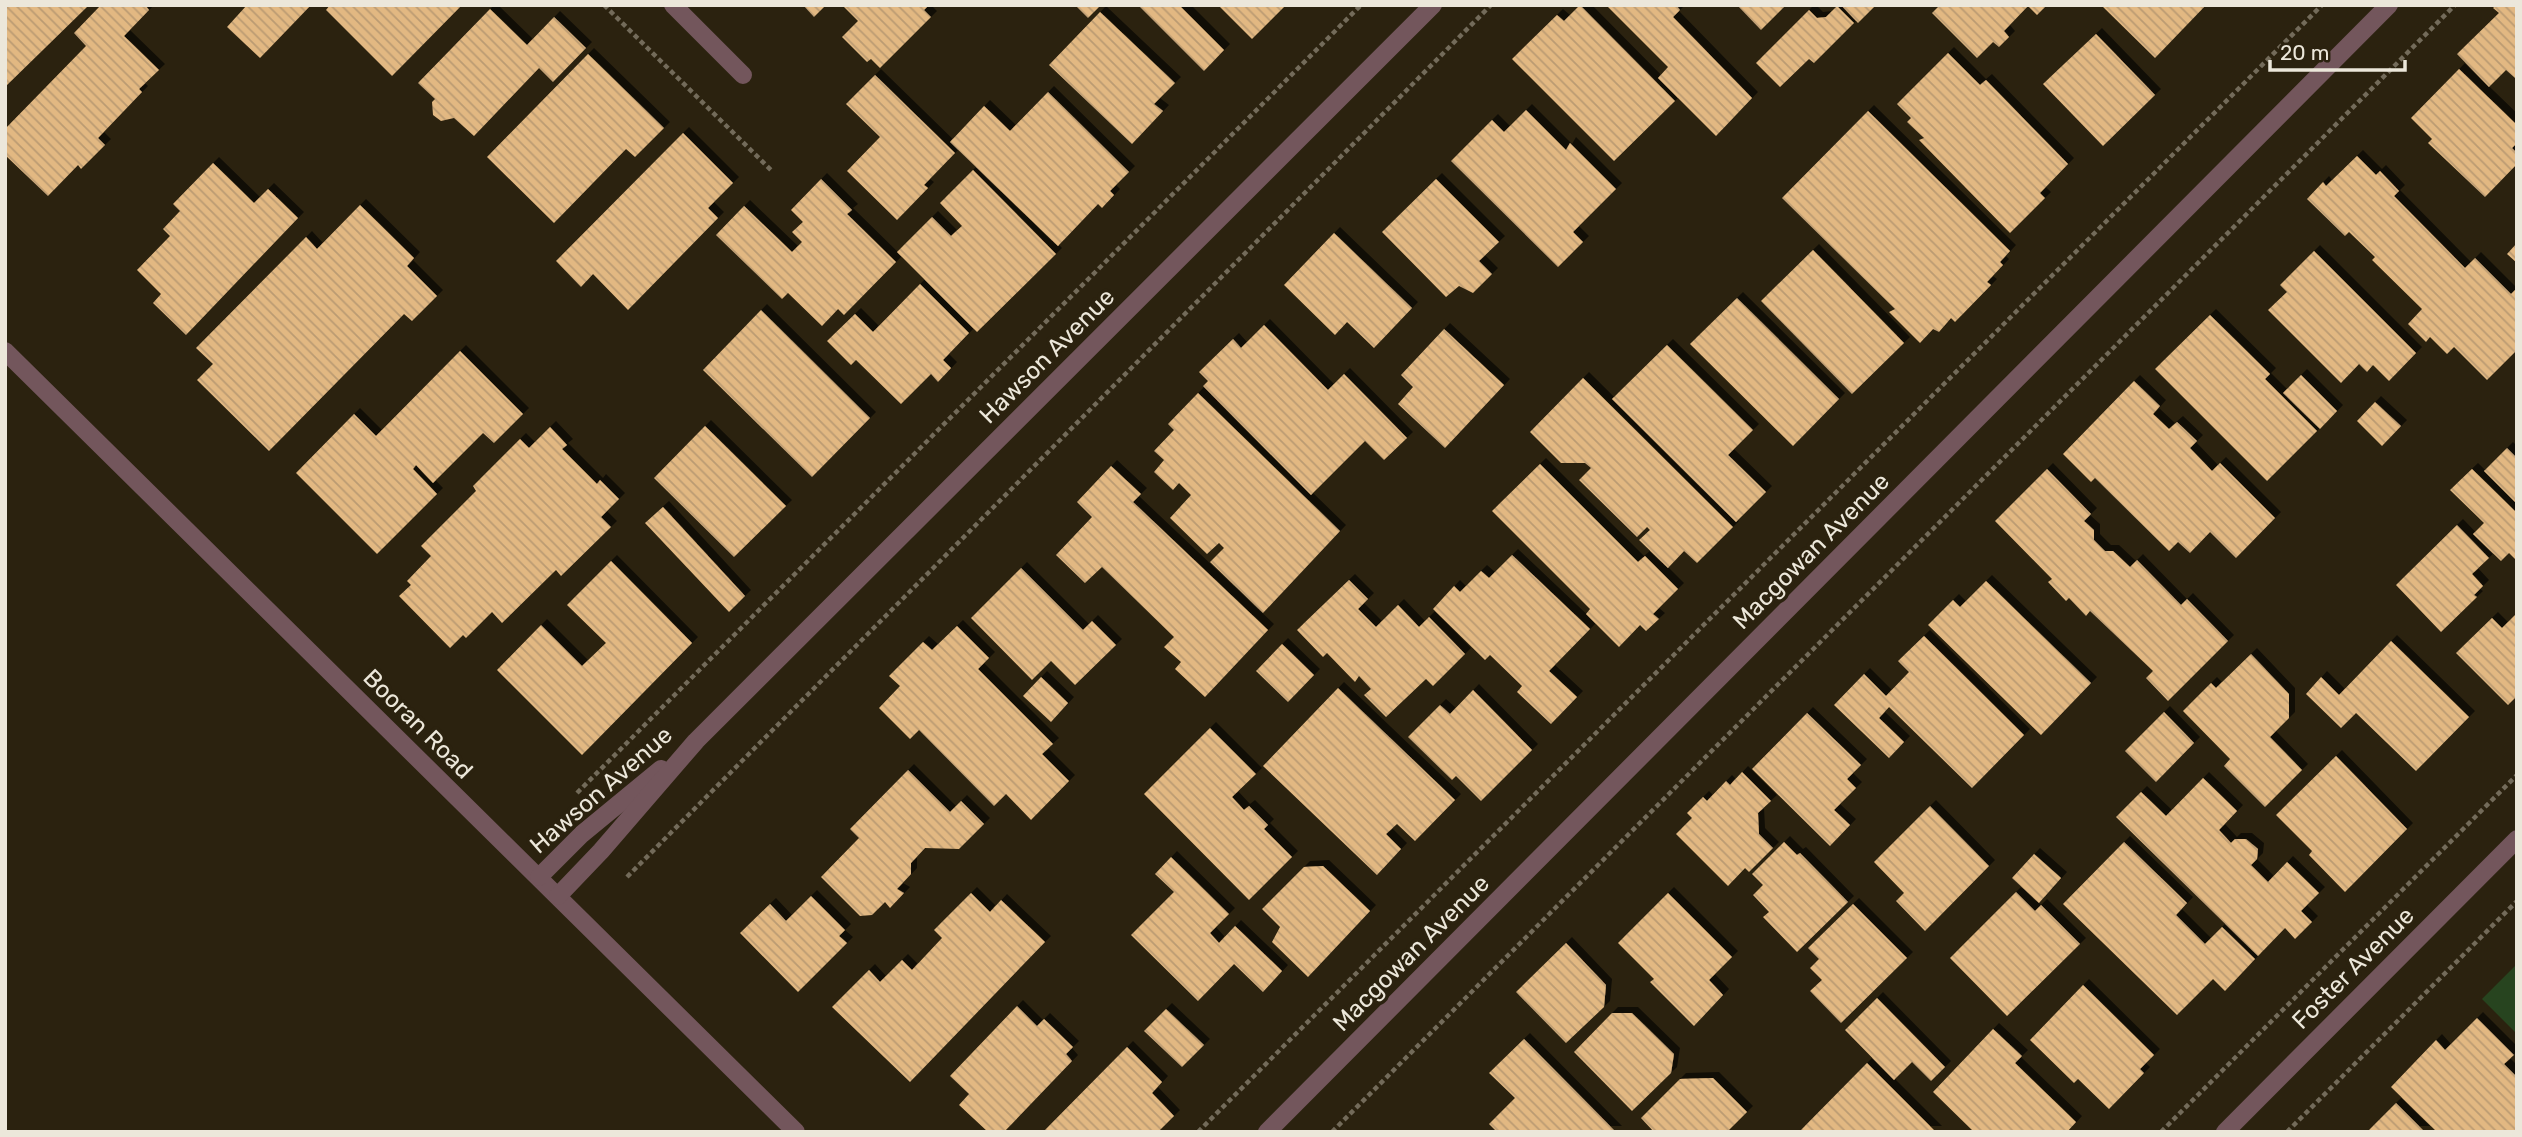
<svg xmlns="http://www.w3.org/2000/svg" width="2522" height="1137" font-family="Rubik,sans-serif">
	<style>
		.pitch { fill: #27441f }
		.building { fill: url(#building-back-hatch); filter: url(#shadow) }
		.lines { fill: none; stroke-linecap: round; stroke-linejoin: round }
		.path { stroke: #736b5a; stroke-width: 4.5; stroke-dasharray: 5 3.5; stroke-linecap: butt }
		.minor { stroke: #73565c; stroke-width: 18 }
		.labels { text-anchor: middle; stroke-width: 7; stroke-linejoin: round; paint-order: stroke }
		.street-label { font-size: 24px; fill: #ece7da; stroke: #2b220f }
	</style>
	<defs>
		<pattern id="building-back-hatch" width="6" height="6" patternUnits="userSpaceOnUse" patternTransform="scale(1.75)"><rect width="6" height="6" fill="#e2b882"/><path d="M-1 5l2 2M0 0l6 6M5-1l2 2" fill="none" stroke="#bb9b72"/></pattern>
		<filter id="shadow"><feDropShadow dx="6" dy="-6" stdDeviation="0" flood-color="#0009"/></filter>
	</defs>
	<rect width="100%" height="100%" fill="#2b220f"/>
	<!-- pitch -->
	<path class="pitch" d="M2517 964V1034L2482 999Z"/>
	<!-- building -->
	<g class="building">
		<path d="M5 5H89L5 87Z"/>
		<path d="M101 5H145L149 10 124 36 159 70 139 89 142 92 98 138 105 145 81 169 78 165 48 196 5 155V129L86 46 74 33Z"/>
		<path d="M247 5H311L260 58 227 27Z"/>
		<path d="M330 5H462L392 76 326 10Z"/>
		<path d="M803 5H826L814 17Z"/>
		<path d="M842 5H929L924 10 931 17 880 68 871 59 867 62 842 37 858 21Z"/>
		<path d="M1075 5H1101L1088 18Z"/>
		<path d="M1138 5H1179L1224 50 1204 71Z"/>
		<path d="M1218 5H1286L1252 39Z"/>
		<path d="M1580 5 1675 101 1614 161 1512 59 1557 15 1564 21Z"/>
		<path d="M1610 5H1676L1680 10 1673 17 1752 98 1716 136 1658 78 1668 67 1608 7Z"/>
		<path d="M1737 5H1786L1761 30Z"/>
		<path d="M1841 5H1876L1858 23Z"/>
		<path d="M1940 5H2047L2037 15 2028 6 2004 31 2009 37 1999 47 1993 42 1977 58 1932 13Z"/>
		<path d="M2101 5H2206L2155 58Z"/>
		<path d="M2496 5H2517V76L2515 78 2506 70 2489 87 2457 54 2499 13 2493 8Z"/>
		<path d="M1837 6 1854 23 1814 63 1809 59 1780 87 1756 63 1809 10 1817 18 1826 17Z"/>
		<path d="M490 9 527 45 554 17 586 48 553 82 539 68 474 136 454 118 441 121 433 115 432 102 435 99 418 83Z"/>
		<path d="M1100 12 1175 83 1154 104 1163 111 1132 144 1049 65Z"/>
		<path d="M2096 34 2155 95 2103 146 2043 84Z"/>
		<path d="M1948 53 1980 85 1986 80 2068 164 2040 193 2045 198 2010 233 1919 140 1924 138 1907 122 1911 118 1897 104Z"/>
		<path d="M588 54 664 128 635 157 626 149 554 223 487 157Z"/>
		<path d="M2459 69 2517 125V143L2512 148 2517 153V164L2485 197 2428 143 2432 139 2411 118Z"/>
		<path d="M875 75 955 153 924 185 928 188 897 220 847 171 880 137 846 104Z"/>
		<path d="M1048 92 1129 172 1110 191 1114 195 1102 208 1098 204 1058 246 950 142 984 106 1010 131Z"/>
		<path d="M1526 110 1566 150 1570 143 1616 189 1573 232 1583 242 1558 267 1451 161 1492 120 1504 132Z"/>
		<path d="M1868 111 2010 251 2000 262 2003 265 1987 282 1991 285 1955 322 1951 318 1939 332 1933 329 1920 343 1889 312 1895 309 1782 198Z"/>
		<path d="M683 133 733 183 708 208 718 218 628 310 593 274 581 287 556 261Z"/>
		<path d="M2357 156 2376 175 2380 171 2399 191 2394 196 2465 268 2475 258 2511 294 2517 288V350L2487 380 2454 347 2447 354 2430 337 2426 342 2408 324 2422 309 2372 260 2375 257 2349 232 2345 236 2307 199 2323 182 2326 186Z"/>
		<path d="M213 163 254 203 268 189 298 218 186 335 153 303 161 294 137 270 170 236 163 229 180 211 173 204Z"/>
		<path d="M973 170 1056 254 977 332 897 252 932 217 951 236 962 226 940 203Z"/>
		<path d="M821 179 852 210 847 214 896 262 844 315 838 309 822 326 788 293 782 299 716 235 744 206 792 252 802 242 792 232 803 222 791 210Z"/>
		<path d="M1436 179 1499 242 1479 261 1492 274 1473 293 1459 286 1446 297 1382 232Z"/>
		<path d="M360 205 414 258 407 266 437 296 412 321 404 314 269 451 197 380 213 364 196 348 306 237 317 249Z"/>
		<path d="M1334 233 1412 308 1374 348 1347 322 1335 335 1284 285Z"/>
		<path d="M2517 243V263L2507 254Z"/>
		<path d="M1813 250 1904 343 1852 394 1761 301Z"/>
		<path d="M2314 251 2416 353 2389 381 2373 365 2367 372 2359 364 2341 383 2268 310 2287 292 2280 285Z"/>
		<path d="M920 284 969 333 943 360 951 368 938 382 931 374 901 404 856 360 851 365 827 341 855 314 873 332Z"/>
		<path d="M1737 298 1839 399 1793 446 1690 344Z"/>
		<path d="M761 310 870 418 812 477 703 370Z"/>
		<path d="M2210 315 2270 374 2265 379 2317 431 2267 481 2155 369Z"/>
		<path d="M1264 325 1328 390 1344 374 1407 438 1384 460 1365 441 1311 495 1203 386 1208 381 1199 372 1233 339 1241 348Z"/>
		<path d="M1444 329 1504 385 1445 448 1398 404 1413 387 1401 375Z"/>
		<path d="M1667 345 1753 430 1728 455 1766 492 1736 522 1612 399Z"/>
		<path d="M460 351 523 414 494 443 483 433 433 483 416 465 413 469 437 494 377 554 296 473 354 414 376 436Z"/>
		<path d="M2301 375 2337 411 2320 429 2283 393Z"/>
		<path d="M1583 378 1733 527 1697 563 1684 551 1668 568 1639 540 1650 530 1647 527 1637 537 1579 480 1591 468 1585 463H1561L1530 432Z"/>
		<path d="M2134 381 2160 406 2153 414 2169 429 2177 422 2197 441 2190 448 2212 471 2220 463 2275 518 2236 558 2210 532 2190 553 2178 542 2169 551 2095 478 2091 482 2063 454Z"/>
		<path d="M1198 393 1340 531 1263 613 1210 562 1224 548 1219 543 1207 554 1170 518 1191 495 1179 483 1173 490 1154 472 1164 460 1154 451 1174 430 1168 424Z"/>
		<path d="M2375 402 2401 426 2382 446 2357 421Z"/>
		<path d="M705 426 786 506 734 557 654 478Z"/>
		<path d="M550 427 567 445 562 449 597 484 600 480 619 499 601 517 611 527 561 576 556 570 502 623 492 612 466 638 463 635 450 648 399 596 411 585 407 581 431 556 421 546 476 491 473 486 520 439 529 448Z"/>
		<path d="M2507 448 2517 458V504L2484 471Z"/>
		<path d="M1540 464 1638 562 1645 556 1678 589 1653 614 1659 619 1646 631 1640 625 1619 647 1586 614 1590 609 1492 511Z"/>
		<path d="M1111 466 1141 494 1133 502 1268 630 1205 697 1175 669 1181 662 1164 647 1174 637 1102 567 1085 583 1056 555 1092 517 1077 502Z"/>
		<path d="M2047 469 2091 514 2084 521 2094 530V540L2105 551H2113L2130 567 2137 560 2181 605 2187 599 2228 641 2168 701 2146 678 2153 671 2090 611 2086 616 2069 598 2066 601 2048 582 2052 579 1995 521Z"/>
		<path d="M2472 469 2517 513V561L2509 553 2501 561 2473 534 2484 523 2450 490Z"/>
		<path d="M663 507 745 596 729 612 645 523Z"/>
		<path d="M2457 525 2489 558 2472 574 2483 586 2474 595 2477 597 2441 632 2396 585Z"/>
		<path d="M1512 555 1590 629 1549 671 1577 697 1551 724 1517 692 1522 686 1490 655 1485 660 1433 609 1454 586 1460 592 1481 571 1489 578Z"/>
		<path d="M611 561 692 643 582 755 497 670 541 625 582 666 606 643 567 605Z"/>
		<path d="M1021 568 1083 630 1092 621 1116 645 1075 685 1051 661 1032 680 971 618Z"/>
		<path d="M1349 580 1368 599 1358 609 1376 627 1398 605 1419 627 1429 617 1465 654 1433 686 1426 679 1386 717 1364 695 1371 689 1359 676 1355 682 1327 653 1323 657 1297 630Z"/>
		<path d="M1986 581 2091 683 2041 735 1928 625 1953 600 1960 607Z"/>
		<path d="M2517 613V696L2508 705 2456 653 2492 618 2502 628Z"/>
		<path d="M957 626 989 658 978 669 1053 744 1042 754 1069 781 1031 820 1006 794 994 806 919 730 910 739 879 708 900 686 889 676 923 642 932 650Z"/>
		<path d="M1924 636 2024 735 1972 788 1889 707 1879 718 1904 742 1889 758 1834 705 1864 674 1886 696 1909 672 1898 661Z"/>
		<path d="M2391 641 2469 717 2416 771 2356 713 2341 728 2306 694 2321 677 2339 695Z"/>
		<path d="M1282 644 1314 675 1288 702 1256 671Z"/>
		<path d="M2251 654 2289 694V718L2270 737 2302 770 2265 807 2224 766 2230 759 2183 711 2211 683 2216 688Z"/>
		<path d="M1041 677 1068 703 1051 722 1023 696Z"/>
		<path d="M1338 688 1455 800 1415 841 1397 824 1386 834 1401 849 1377 875 1263 766Z"/>
		<path d="M1473 690 1532 750 1481 801 1456 776 1452 780 1408 737 1440 705 1450 714Z"/>
		<path d="M2164 712 2194 743 2156 782 2125 751Z"/>
		<path d="M1807 713 1861 765 1847 779 1856 788 1834 810 1850 825 1830 846 1752 769Z"/>
		<path d="M1210 728 1256 774 1232 797 1244 810 1249 806 1268 825 1264 829 1292 857 1249 900 1144 794Z"/>
		<path d="M2336 756 2407 829 2345 892 2309 855 2312 851 2276 815Z"/>
		<path d="M908 770 950 812 961 801 984 824 959 849 925 848 911 863V874L897 889 904 893 890 908 885 902 872 915 860 916 821 877 859 838 850 829Z"/>
		<path d="M1742 772 1771 801 1758 813 1759 834 1773 848 1749 872 1745 868 1728 886 1676 834 1692 818 1687 813 1703 797 1707 801 1726 781 1730 785Z"/>
		<path d="M2203 778 2237 811 2219 830 2231 843 2235 839H2246L2258 849 2257 859 2251 865 2268 882 2287 862 2319 893 2301 911 2312 922 2295 939 2285 928 2258 956 2116 817 2141 792 2166 816Z"/>
		<path d="M1930 806 1989 866 1925 931 1896 901 1904 893 1874 862Z"/>
		<path d="M1784 842 1797 855 1800 853 1848 902 1797 952 1763 917 1769 912 1753 895 1763 885 1752 874Z"/>
		<path d="M2124 842 2187 903 2176 915 2205 944 2222 927 2255 959 2225 991 2213 979 2177 1015 2063 904Z"/>
		<path d="M2034 854 2061 878 2039 903 2012 878Z"/>
		<path d="M1171 857 1229 914 1210 933 1219 943 1235 926 1282 971 1263 992 1234 964 1198 1001 1131 935 1174 892 1155 874Z"/>
		<path d="M1323 866 1370 911 1308 977 1272 942 1280 927 1262 909 1304 867Z"/>
		<path d="M2016 892 2035 911 2041 905 2080 944 2007 1016 1950 958Z"/>
		<path d="M971 893 990 912 1001 900 1045 942 910 1082 832 1007 869 970 880 982 902 960 912 970 942 938 934 930Z"/>
		<path d="M1668 893 1732 957 1709 980 1723 995 1694 1026 1650 982 1654 979 1618 943Z"/>
		<path d="M811 896 845 930 839 936 847 943 798 992 740 933 770 904 786 921Z"/>
		<path d="M1853 904 1907 958 1841 1023 1810 991 1822 980 1810 968 1819 959 1808 948Z"/>
		<path d="M1566 943 1606 985 1604 1007 1566 1043 1516 992Z"/>
		<path d="M2083 985 2154 1055 2140 1069 2144 1073 2109 1109 2078 1079 2074 1083 2030 1040Z"/>
		<path d="M1877 998 1945 1067 1931 1081 1912 1062 1894 1080 1845 1030Z"/>
		<path d="M1017 1006 1037 1026 1044 1019 1073 1047 1066 1054 1072 1061 1004 1132H988L959 1105 969 1094 950 1076Z"/>
		<path d="M1166 1009 1204 1045 1182 1067 1144 1031Z"/>
		<path d="M1612 1013H1632L1674 1054 1671 1073 1632 1111 1574 1052Z"/>
		<path d="M2477 1018 2514 1055 2504 1064 2517 1077V1132H2437L2391 1087 2436 1040 2445 1050Z"/>
		<path d="M1993 1029 2022 1056 2015 1063 2076 1122 2067 1132H1974L1933 1092Z"/>
		<path d="M1524 1039 1616 1132H1497L1489 1124 1515 1098 1489 1073Z"/>
		<path d="M1127 1047 1162 1082 1152 1093 1174 1116 1158 1132H1043Z"/>
		<path d="M1867 1063 1936 1132H1799Z"/>
		<path d="M1713 1078 1747 1112 1727 1132H1654L1641 1118 1680 1079Z"/>
		<path d="M2396 1103 2425 1132H2367Z"/>
	</g>
	<g class="lines">
		<!-- path -->
		<g class="path">
			<path d="M604 5 773 172"/>
			<path d="M577 793 1361 5"/>
			<path d="M627 877 1491 5"/>
			<path d="M1198 1132 2322 5"/>
			<path d="M1332 1132 2455 5"/>
			<path d="M2161 1132 2517 775"/>
			<path d="M2287 1132 2517 901"/>
		</g>
		<!-- minor -->
		<g class="minor">
			<path d="M673 5 743 75"/>
			<path d="M5 351 796 1132"/>
			<path d="M539 877 582 834 661 769"/>
			<path d="M558 896 601 851 696 741 1433 5"/>
			<path d="M1267 1132 2389 5"/>
			<path d="M2225 1132 2517 839"/>
		</g>
	</g>
	<g class="labels">
		<!-- street labels -->
		<g class="street-label">
			<text transform="translate(1047 356) rotate(-45)" y="8">Hawson Avenue</text>
			<text transform="translate(1811 551) rotate(-45)" y="8">Macgowan Avenue</text>
			<text transform="translate(418 724) rotate(45)" y="8">Booran Road</text>
			<text transform="translate(601 790) rotate(-41)" y="8">Hawson Avenue</text>
			<text transform="translate(1411 953) rotate(-45)" y="8">Macgowan Avenue</text>
			<text transform="translate(2353 968) rotate(-45)" y="8">Foster Avenue</text>
		</g>
	</g>
	<!-- border -->
	<rect width="2522" height="1137" fill="none" stroke="#ece7da" stroke-width="14"/>
	<!-- scale -->
	<path d="M2270 60v10h135v-10" fill="none" stroke="#ece7da" stroke-width="3.5"/>
	<text x="2280" y="60" font-size="21" fill="#ece7da" stroke="#2b220f" stroke-width="5" paint-order="stroke">20 m</text>
</svg>
